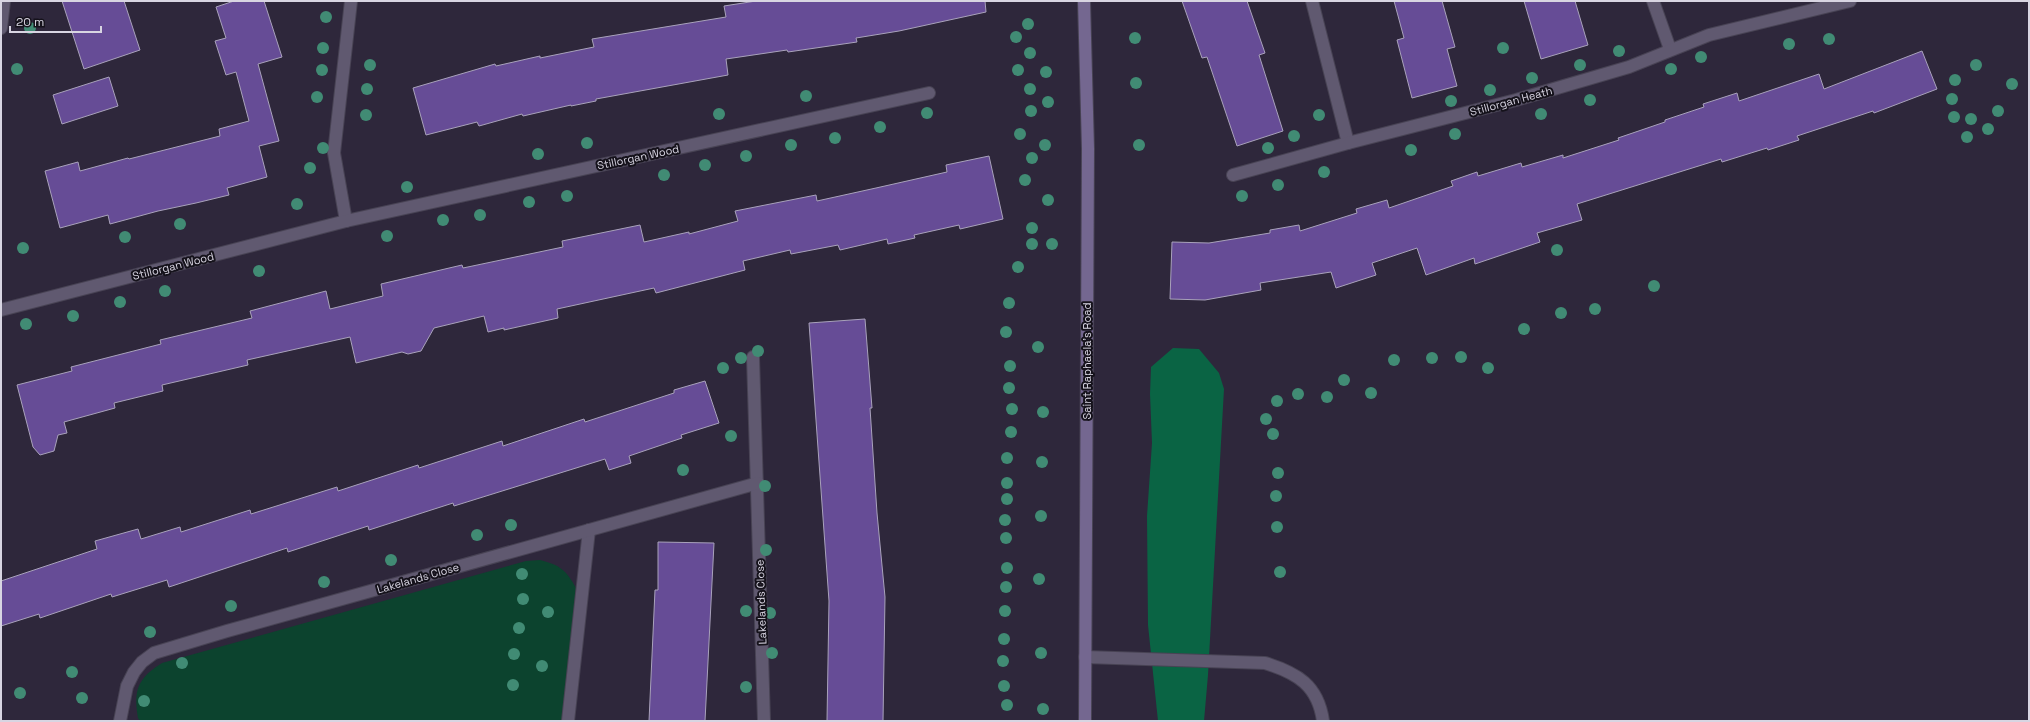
<svg xmlns="http://www.w3.org/2000/svg" width="2030" height="722" font-family="'Space Grotesk',sans-serif">
	<style>
		.green { fill: #0c432e }
		.forest { fill: #0a6444 }
		.building { fill: #664c96; stroke: #a9a2bb }
		.lines { fill: none; stroke-linecap: round; stroke-linejoin: round }
		.lane-casing { stroke: #484354; stroke-width: 14 }
		.street-casing { stroke: #484354; stroke-width: 14 }
		.secondary-casing { stroke: #484354; stroke-width: 14 }
		.lane { stroke: #605970; stroke-width: 12 }
		.street { stroke: #605970; stroke-width: 12 }
		.secondary { stroke: #746790; stroke-width: 12 }
		.tree { fill: #418b74 }
		.labels { text-anchor: middle; stroke-width: 4; stroke-linejoin: round; paint-order: stroke }
		.street-label { font-size: 11px; fill: #d8d5e2; stroke: #15121b }
	</style>
	<rect width="100%" height="100%" fill="#2e273b"/>
	<!-- green -->
	<path class="green" d="M540 560C560 565 566 570 576 588L562 721H140L138 718C133 690 138 678 162 663L526 561Z"/>
	<!-- forest -->
	<path class="forest" d="M1173 348 1199 349 1219 373 1224 389 1208 675 1204 721H1158L1148 625 1147 516 1152 443 1150 394 1151 367Z"/>
	<!-- building -->
	<g class="building">
		<path d="M62 1H124L140 50 84 69Z"/>
		<path d="M234 1H264L282 57 258 64 279 141 259 146 267 177 227 188 229 195 196 203 158 211 110 224 108 215 60 228 45 171 78 162 80 171 128 158 129 159 220 136 219 129 249 121 236 72 226 75 215 41 226 38 216 7Z"/>
		<path d="M756 1H985L986 12 899 31 856 38 857 42 788 52 787 50 726 59 728 75 596 99V101L571 106V105L523 116 522 114 479 126 477 122 426 135 413 88 495 64 496 66 540 56V58L594 47 592 39 726 17 724 6Z"/>
		<path d="M1182 1H1247L1265 53 1259 55 1283 131 1237 146 1207 57 1202 58Z"/>
		<path d="M1394 1H1442L1455 47 1447 49 1457 86 1412 98 1397 40 1404 38Z"/>
		<path d="M1524 1H1575L1588 45 1541 59Z"/>
		<path d="M1922 51 1937 89 1874 113 1873 111 1797 136 1799 140 1768 150 1767 148 1722 162 1721 159 1577 204 1582 220 1537 233 1540 242 1475 264 1474 258 1426 275 1417 248 1372 263 1376 275 1336 288 1331 272 1260 283 1261 290 1205 300 1170 299 1172 242 1209 243 1270 233V230L1299 225 1300 231 1357 213 1356 209 1387 200 1389 208 1453 186 1451 181 1477 172 1478 176 1521 163 1522 167 1563 155V158L1619 140 1618 138 1665 122V120L1704 107 1703 104 1737 93 1739 101 1819 74 1824 89Z"/>
		<path d="M109 77 118 106 62 124 53 95Z"/>
		<path d="M989 156 1003 219 960 229 959 225 914 235 915 238 888 244 887 239 840 250 838 245 791 254 790 250 743 261 745 270 656 293 654 288 557 309 558 318 504 330V328L488 332 484 316 434 328 421 351 408 354 402 352 356 363 350 337 247 360 248 365 162 385 163 391 114 403 115 408 64 422 67 433 58 435 54 451 40 455 33 447 17 385 72 371 71 367 161 344 160 340 252 318 250 311 326 291 330 309 383 296 381 284 462 265 463 268 563 247 562 241 640 225 644 242 689 232V234L738 221 735 211 816 195 817 201 876 188 947 172 946 165Z"/>
		<path d="M865 319 872 408H870L877 513 885 597 883 721H827L829 601 809 323Z"/>
		<path d="M705 381 719 423 681 435 682 438 629 456 631 463 609 470 605 459 454 506 453 503 369 530 368 526 288 552 287 548 169 587 167 580 112 597 111 594 40 618 39 614 1 626V581L97 549 95 541 138 529 141 539 180 527 181 532 250 510 251 514 337 487 338 491 418 465 419 468 502 441 503 446 584 419 585 422 674 393V390Z"/>
		<path d="M658 542 714 543 705 721H649L655 590H658Z"/>
	</g>
	<g class="lines">
		<!-- lane casing -->
		<g class="lane-casing">
			<g id="lane">
				<path d="M1085 657 1265 663C1297 673 1318 685 1323 721"/>
				<path d="M568 721 589 530"/>
			</g>
		</g>
		<!-- street casing -->
		<g class="street-casing">
			<g id="street">
				<path d="M1312 1 1348 143"/>
				<path d="M1653 1 1670 49"/>
				<path d="M1 28 4 1"/>
				<path d="M1233 175 1348 143 1516 100 1629 67 1709 35 1850 1"/>
				<path d="M346 221 334 153 351 1"/>
				<path d="M1 310 346 221 929 93"/>
				<path d="M753 357 764 721"/>
				<path d="M120 721 127 686 134 672 142 662 154 653 227 631 758 483"/>
			</g>
		</g>
		<!-- secondary casing -->
		<g class="secondary-casing">
			<path id="secondary" d="M1084 1 1088 149 1085 721"/>
		</g>
		<!-- lane -->
		<use href="#lane" class="lane"/>
		<!-- street -->
		<use href="#street" class="street"/>
		<!-- secondary -->
		<use href="#secondary" class="secondary"/>
	</g>
	<!-- trees -->
	<g class="tree">
		<circle cx="326" cy="17" r="6"/>
		<circle cx="1028" cy="24" r="6"/>
		<circle cx="30" cy="28" r="6"/>
		<circle cx="1016" cy="37" r="6"/>
		<circle cx="1135" cy="38" r="6"/>
		<circle cx="1829" cy="39" r="6"/>
		<circle cx="1789" cy="44" r="6"/>
		<circle cx="323" cy="48" r="6"/>
		<circle cx="1503" cy="48" r="6"/>
		<circle cx="1619" cy="51" r="6"/>
		<circle cx="1030" cy="53" r="6"/>
		<circle cx="1701" cy="57" r="6"/>
		<circle cx="370" cy="65" r="6"/>
		<circle cx="1580" cy="65" r="6"/>
		<circle cx="1976" cy="65" r="6"/>
		<circle cx="17" cy="69" r="6"/>
		<circle cx="1671" cy="69" r="6"/>
		<circle cx="322" cy="70" r="6"/>
		<circle cx="1018" cy="70" r="6"/>
		<circle cx="1046" cy="72" r="6"/>
		<circle cx="1532" cy="78" r="6"/>
		<circle cx="1955" cy="80" r="6"/>
		<circle cx="1136" cy="83" r="6"/>
		<circle cx="2012" cy="84" r="6"/>
		<circle cx="367" cy="89" r="6"/>
		<circle cx="1030" cy="89" r="6"/>
		<circle cx="1490" cy="90" r="6"/>
		<circle cx="806" cy="96" r="6"/>
		<circle cx="317" cy="97" r="6"/>
		<circle cx="1952" cy="99" r="6"/>
		<circle cx="1590" cy="100" r="6"/>
		<circle cx="1451" cy="101" r="6"/>
		<circle cx="1048" cy="102" r="6"/>
		<circle cx="1031" cy="111" r="6"/>
		<circle cx="1998" cy="111" r="6"/>
		<circle cx="927" cy="113" r="6"/>
		<circle cx="719" cy="114" r="6"/>
		<circle cx="1541" cy="114" r="6"/>
		<circle cx="366" cy="115" r="6"/>
		<circle cx="1319" cy="115" r="6"/>
		<circle cx="1954" cy="117" r="6"/>
		<circle cx="1971" cy="119" r="6"/>
		<circle cx="880" cy="127" r="6"/>
		<circle cx="1988" cy="129" r="6"/>
		<circle cx="1020" cy="134" r="6"/>
		<circle cx="1455" cy="134" r="6"/>
		<circle cx="1294" cy="136" r="6"/>
		<circle cx="1967" cy="137" r="6"/>
		<circle cx="835" cy="138" r="6"/>
		<circle cx="587" cy="143" r="6"/>
		<circle cx="791" cy="145" r="6"/>
		<circle cx="1045" cy="145" r="6"/>
		<circle cx="1139" cy="145" r="6"/>
		<circle cx="323" cy="148" r="6"/>
		<circle cx="1268" cy="148" r="6"/>
		<circle cx="1411" cy="150" r="6"/>
		<circle cx="538" cy="154" r="6"/>
		<circle cx="746" cy="156" r="6"/>
		<circle cx="1032" cy="158" r="6"/>
		<circle cx="705" cy="165" r="6"/>
		<circle cx="310" cy="168" r="6"/>
		<circle cx="1324" cy="172" r="6"/>
		<circle cx="664" cy="175" r="6"/>
		<circle cx="1025" cy="180" r="6"/>
		<circle cx="1278" cy="185" r="6"/>
		<circle cx="407" cy="187" r="6"/>
		<circle cx="567" cy="196" r="6"/>
		<circle cx="1242" cy="196" r="6"/>
		<circle cx="1048" cy="200" r="6"/>
		<circle cx="529" cy="202" r="6"/>
		<circle cx="297" cy="204" r="6"/>
		<circle cx="480" cy="215" r="6"/>
		<circle cx="443" cy="220" r="6"/>
		<circle cx="180" cy="224" r="6"/>
		<circle cx="1032" cy="228" r="6"/>
		<circle cx="387" cy="236" r="6"/>
		<circle cx="125" cy="237" r="6"/>
		<circle cx="1032" cy="244" r="6"/>
		<circle cx="1052" cy="244" r="6"/>
		<circle cx="23" cy="248" r="6"/>
		<circle cx="1557" cy="250" r="6"/>
		<circle cx="1018" cy="267" r="6"/>
		<circle cx="259" cy="271" r="6"/>
		<circle cx="1654" cy="286" r="6"/>
		<circle cx="165" cy="291" r="6"/>
		<circle cx="120" cy="302" r="6"/>
		<circle cx="1009" cy="303" r="6"/>
		<circle cx="1595" cy="309" r="6"/>
		<circle cx="1561" cy="313" r="6"/>
		<circle cx="73" cy="316" r="6"/>
		<circle cx="26" cy="324" r="6"/>
		<circle cx="1524" cy="329" r="6"/>
		<circle cx="1006" cy="332" r="6"/>
		<circle cx="1038" cy="347" r="6"/>
		<circle cx="758" cy="351" r="6"/>
		<circle cx="1461" cy="357" r="6"/>
		<circle cx="741" cy="358" r="6"/>
		<circle cx="1432" cy="358" r="6"/>
		<circle cx="1394" cy="360" r="6"/>
		<circle cx="1010" cy="366" r="6"/>
		<circle cx="723" cy="368" r="6"/>
		<circle cx="1488" cy="368" r="6"/>
		<circle cx="1344" cy="380" r="6"/>
		<circle cx="1009" cy="388" r="6"/>
		<circle cx="1371" cy="393" r="6"/>
		<circle cx="1298" cy="394" r="6"/>
		<circle cx="1327" cy="397" r="6"/>
		<circle cx="1277" cy="401" r="6"/>
		<circle cx="1012" cy="409" r="6"/>
		<circle cx="1043" cy="412" r="6"/>
		<circle cx="1266" cy="419" r="6"/>
		<circle cx="1011" cy="432" r="6"/>
		<circle cx="1273" cy="434" r="6"/>
		<circle cx="731" cy="436" r="6"/>
		<circle cx="1007" cy="458" r="6"/>
		<circle cx="1042" cy="462" r="6"/>
		<circle cx="683" cy="470" r="6"/>
		<circle cx="1278" cy="473" r="6"/>
		<circle cx="1007" cy="483" r="6"/>
		<circle cx="765" cy="486" r="6"/>
		<circle cx="1276" cy="496" r="6"/>
		<circle cx="1007" cy="499" r="6"/>
		<circle cx="1041" cy="516" r="6"/>
		<circle cx="1005" cy="520" r="6"/>
		<circle cx="511" cy="525" r="6"/>
		<circle cx="1277" cy="527" r="6"/>
		<circle cx="477" cy="535" r="6"/>
		<circle cx="1006" cy="538" r="6"/>
		<circle cx="766" cy="550" r="6"/>
		<circle cx="391" cy="560" r="6"/>
		<circle cx="1007" cy="568" r="6"/>
		<circle cx="1280" cy="572" r="6"/>
		<circle cx="522" cy="574" r="6"/>
		<circle cx="1039" cy="579" r="6"/>
		<circle cx="324" cy="582" r="6"/>
		<circle cx="1006" cy="587" r="6"/>
		<circle cx="523" cy="599" r="6"/>
		<circle cx="231" cy="606" r="6"/>
		<circle cx="746" cy="611" r="6"/>
		<circle cx="1005" cy="611" r="6"/>
		<circle cx="548" cy="612" r="6"/>
		<circle cx="770" cy="613" r="6"/>
		<circle cx="519" cy="628" r="6"/>
		<circle cx="150" cy="632" r="6"/>
		<circle cx="1004" cy="639" r="6"/>
		<circle cx="772" cy="653" r="6"/>
		<circle cx="1041" cy="653" r="6"/>
		<circle cx="514" cy="654" r="6"/>
		<circle cx="1003" cy="661" r="6"/>
		<circle cx="182" cy="663" r="6"/>
		<circle cx="542" cy="666" r="6"/>
		<circle cx="72" cy="672" r="6"/>
		<circle cx="513" cy="685" r="6"/>
		<circle cx="1004" cy="686" r="6"/>
		<circle cx="746" cy="687" r="6"/>
		<circle cx="20" cy="693" r="6"/>
		<circle cx="82" cy="698" r="6"/>
		<circle cx="144" cy="701" r="6"/>
		<circle cx="1007" cy="705" r="6"/>
		<circle cx="1043" cy="709" r="6"/>
	</g>
	<g class="labels">
		<!-- street labels -->
		<g class="street-label">
			<text transform="translate(1511 101) rotate(-15)" y="4">Stillorgan Heath</text>
			<text transform="translate(638 157) rotate(-12)" y="4">Stillorgan Wood</text>
			<text transform="translate(173 266) rotate(-14)" y="4">Stillorgan Wood</text>
			<text transform="translate(1087 361) rotate(-90)" y="4">Saint Raphaela’s Road</text>
			<text transform="translate(418 578) rotate(-16)" y="4">Lakelands Close</text>
			<text transform="translate(761 602) rotate(-92)" y="4">Lakelands Close</text>
		</g>
	</g>
	<!-- border -->
	<rect width="2030" height="722" fill="none" stroke="#d8d5e2" stroke-width="4"/>
	<!-- scale -->
	<path d="M10 26v6h91v-6" fill="none" stroke="#d8d5e2" stroke-width="2"/>
	<text x="16" y="26" font-size="12" fill="#d8d5e2" stroke="#15121b" stroke-width="3" paint-order="stroke">20 m</text>
</svg>
